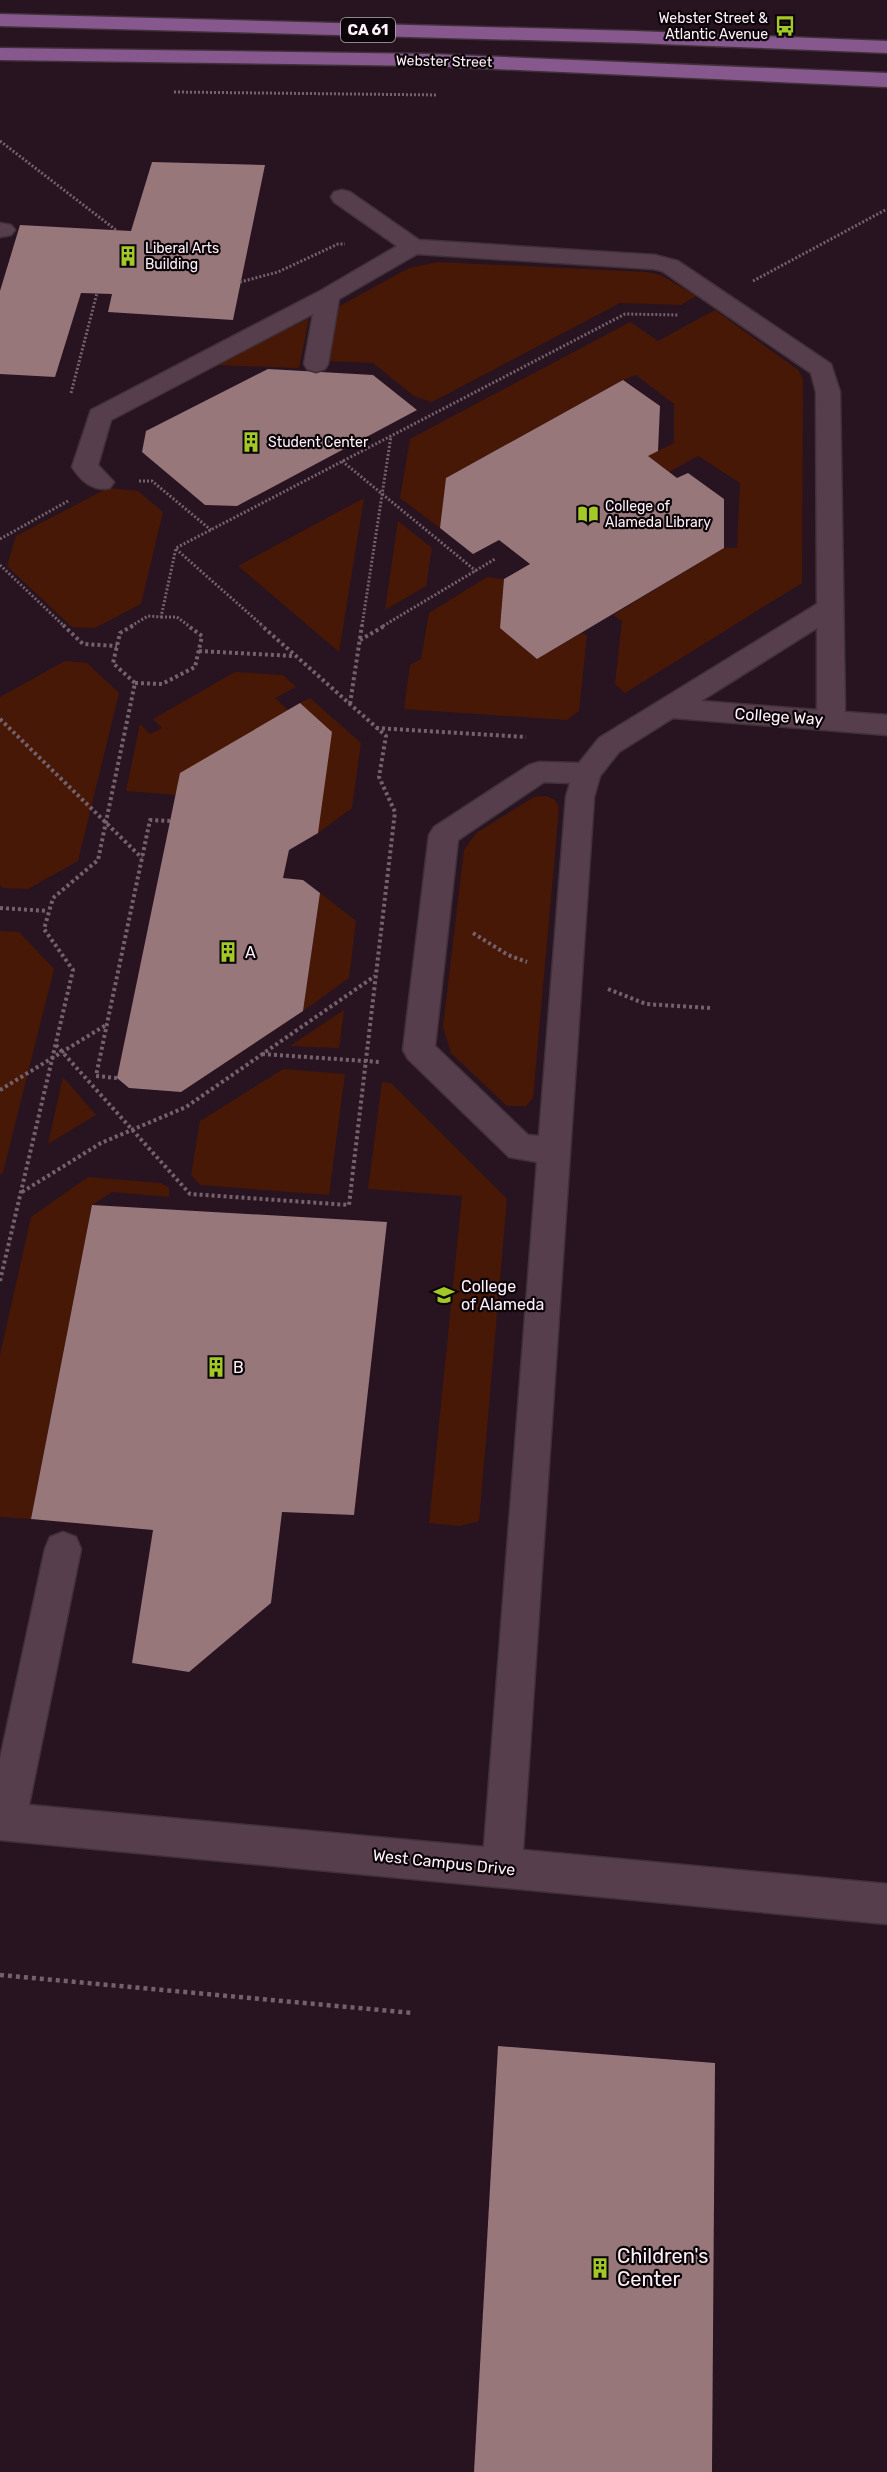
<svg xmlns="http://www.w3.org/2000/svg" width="887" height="2472" font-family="Rubik,sans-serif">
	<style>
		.green { fill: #481806 }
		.building { fill: #97777a }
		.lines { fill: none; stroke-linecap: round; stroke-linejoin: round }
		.minor-casing { stroke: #403139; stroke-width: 3 }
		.major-casing { stroke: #403139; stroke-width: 3 }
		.path-far2 { stroke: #74616c; stroke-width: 3; stroke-dasharray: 2 2; stroke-linecap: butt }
		.path-far1 { stroke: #74616c; stroke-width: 4; stroke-dasharray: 3 3; stroke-linecap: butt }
		.path { stroke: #74616c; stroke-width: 4.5; stroke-dasharray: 4 4; stroke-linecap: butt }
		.minor { fill: #573e4c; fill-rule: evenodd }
		.major { fill: #86588e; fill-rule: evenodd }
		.path-bridge { stroke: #74616c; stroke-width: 4; stroke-dasharray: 3 3; stroke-linecap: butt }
		.labels { text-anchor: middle; stroke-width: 4.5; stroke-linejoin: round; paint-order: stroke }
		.far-poi-label { font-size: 14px; fill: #fef1f8; stroke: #0b0408; text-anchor: start }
		.far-street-label { font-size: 14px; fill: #fef1f8; stroke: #0b0408 }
		.shield { fill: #0b0408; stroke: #b5aab0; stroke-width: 1.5 }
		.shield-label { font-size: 15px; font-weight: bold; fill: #fef1f8 }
		.street-label { font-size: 16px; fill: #fef1f8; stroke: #0b0408 }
		.poi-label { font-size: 16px; fill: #fef1f8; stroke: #0b0408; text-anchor: start }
		.near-poi-label { font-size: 20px; fill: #fef1f8; stroke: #0b0408; text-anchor: start }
	</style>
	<rect width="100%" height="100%" fill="#281320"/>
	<!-- green -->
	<g class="green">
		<path d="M438 262 647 272 661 275 696 296 681 305 620 303 432 402 414 396 373 363 326 361 334 309 409 268Z"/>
		<path d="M715 310 798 370 803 379 802 583 625 693 615 684 622 621 613 615 724 548H737L740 483 698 456 669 472 648 456 674 443V404L636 375 623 380 446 478 440 528 400 498 410 439 630 322 658 341Z"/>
		<path d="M309 318 299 368 218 365Z"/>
		<path d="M108 488 138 491 163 512 141 604 95 628 72 627 7 566 16 536Z"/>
		<path d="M364 498 339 652 238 566Z"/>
		<path d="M398 521 432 548 426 586 385 610Z"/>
		<path d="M487 577 504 579 500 628 537 659 582 633 587 636 579 711 567 720 404 709 410 665 421 659 429 613Z"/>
		<path d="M65 661 87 663 119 693 78 861 28 889 3 888 0 885V697Z"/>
		<path d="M235 672 283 675 296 687 275 698 288 710 176 795 126 791 140 724 150 734 162 728 153 719Z"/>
		<path d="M310 698 361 743 352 808 318 833 300 703Z"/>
		<path d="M546 796 555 800 559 808 533 1098 526 1106H507L451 1053 443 1027 464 850 476 833 534 797Z"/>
		<path d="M320 893 356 921 349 978 303 1011Z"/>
		<path d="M0 931 19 932 54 969 3 1172 0 1175Z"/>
		<path d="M344 1010 339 1048 290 1046Z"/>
		<path d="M283 1069 345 1074 329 1195 200 1185 191 1175 200 1121Z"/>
		<path d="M63 1077 96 1115 48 1144Z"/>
		<path d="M382 1082 391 1083 507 1199 479 1521 459 1526 429 1523 462 1196 368 1189Z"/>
		<path d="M88 1177 161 1183 169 1188V1197L112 1192 92 1205 31 1519 0 1517V1355L31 1217Z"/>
	</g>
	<!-- building -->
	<g class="building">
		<path d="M152 162 265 165 233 320 108 312 112 294 81 293 55 377 0 374V291L20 225 131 231Z"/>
		<path d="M268 369 373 375 417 410 237 506 205 505 142 452 146 431Z"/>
		<path d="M623 380 660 406 658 451 648 456 677 478 688 473 724 499V548L537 659 500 628 504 579 530 564 499 540 473 554 440 528 446 478Z"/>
		<path d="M300 703 332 732 318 833 289 850 283 878 303 880 320 893 303 1011 181 1092 129 1088 117 1078 180 773Z"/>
		<path d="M92 1205 387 1222 354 1515 282 1512 271 1603 189 1672 132 1663 153 1530 31 1519Z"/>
		<path d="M498 2046 715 2063 712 2472H474Z"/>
	</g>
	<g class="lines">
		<!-- minor casing -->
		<g class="minor-casing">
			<g id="minor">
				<path d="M342 190 350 192 419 240 655 255 678 261 831 364 840 392 845 712 887 715V735L673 718 619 752 600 776 594 797 523 1850 887 1884V1924L0 1840V1759L45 1549 50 1537 63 1532 76 1537 81 1549 29 1805 484 1847 537 1162 509 1157 408 1059 403 1050 429 835 434 827 529 765 539 762 579 763 599 738 817 604 816 392 811 373 662 271 654 269 417 254 339 299 328 364 325 369 316 372 307 369 304 364 313 314 111 420 98 465 114 482 110 488C93 492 81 481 72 467L91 410 320 291 397 246 334 202 331 197 334 192ZM817 628V710L701 701ZM544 782 570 783 566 797 539 1136 528 1135 435 1046 458 840Z"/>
				<path d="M0 223 11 225 15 230 11 235 0 237Z"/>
			</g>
		</g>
		<!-- major casing -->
		<g class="major-casing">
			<g id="major">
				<path d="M0 14 635 31 887 41V53L635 43 0 26Z"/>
				<path d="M0 48 431 54 887 73V87L431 66 0 60Z"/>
			</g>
		</g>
		<!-- path-far2 -->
		<g class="path-far2">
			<path d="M174 92 437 95"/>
			<path d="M0 141 116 230"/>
			<path d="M753 281 887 209"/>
			<path d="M240 282 278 272 338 244H345"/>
			<path d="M71 393 97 293"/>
			<path d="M342 461 476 571"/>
			<path d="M139 481H152L211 530"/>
			<path d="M0 539 68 501"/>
			<path d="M176 549 263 626"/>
			<path d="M0 565 64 626"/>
			<path d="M161 617H177L189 626"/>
			<path d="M131 626 148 616 161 617 176 548 625 314 679 315"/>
			<path d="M362 626 391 436"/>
			<path d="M383 626 495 559"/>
		</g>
		<!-- path-far1 -->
		<g class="path-far1">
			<path d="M63 625 83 644 117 646"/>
			<path d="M360 640 386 625"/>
			<path d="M199 651 294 656"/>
			<path d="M135 683 162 684 195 667 202 636 187 625"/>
			<path d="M350 704 362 625"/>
			<path d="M376 728 526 737"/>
			<path d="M0 908 48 911"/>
			<path d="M473 933 508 955 527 962"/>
			<path d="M608 989 646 1004 710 1008"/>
			<path d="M56 1045 190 1194 349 1205 395 812 379 777 386 736 261 625"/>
			<path d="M262 1054 380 1062"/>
			<path d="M117 1078 96 1076 150 820 170 821"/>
			<path d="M22 1192 101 1143 186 1107 375 976"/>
			<path d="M0 1281 73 970 44 929 53 898 98 860 135 683 113 663 120 633 134 625"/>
		</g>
		<!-- path -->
		<path class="path" d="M0 1975 413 2013"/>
		<!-- minor -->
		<use href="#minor" class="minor"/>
		<!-- major -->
		<use href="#major" class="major"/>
		<!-- path-bridge -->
		<g class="path-bridge">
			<path d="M0 719 142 858"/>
			<path d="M0 1090 106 1025"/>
		</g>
	</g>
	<!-- icons -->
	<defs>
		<g id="bus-bare" transform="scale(1.62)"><path d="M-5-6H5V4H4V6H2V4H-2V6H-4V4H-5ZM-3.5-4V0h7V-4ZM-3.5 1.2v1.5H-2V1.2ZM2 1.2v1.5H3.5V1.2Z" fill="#a3c926" stroke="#0b0408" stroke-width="2.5" paint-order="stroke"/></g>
		<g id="building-bare" transform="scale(1.62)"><path d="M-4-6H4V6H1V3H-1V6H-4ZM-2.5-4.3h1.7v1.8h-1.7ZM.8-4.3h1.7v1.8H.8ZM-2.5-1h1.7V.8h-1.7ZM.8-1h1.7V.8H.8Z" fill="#a3c926" stroke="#0b0408" stroke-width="2.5" paint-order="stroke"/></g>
		<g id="library-bare" transform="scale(1.62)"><path d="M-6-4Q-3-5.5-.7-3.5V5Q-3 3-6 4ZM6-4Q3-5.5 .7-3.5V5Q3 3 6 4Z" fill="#a3c926" stroke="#0b0408" stroke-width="2.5" paint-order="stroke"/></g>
		<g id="university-bare" transform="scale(1.62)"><path d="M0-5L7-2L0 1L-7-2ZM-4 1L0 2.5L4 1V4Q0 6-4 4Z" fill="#a3c926" stroke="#0b0408" stroke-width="2.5" paint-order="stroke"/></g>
	</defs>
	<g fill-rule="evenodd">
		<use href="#bus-bare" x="785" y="26"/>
		<use href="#building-bare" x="128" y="256"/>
		<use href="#building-bare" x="251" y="442"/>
		<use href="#library-bare" x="588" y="514"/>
		<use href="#building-bare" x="228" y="952"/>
		<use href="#university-bare" x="444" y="1295"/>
		<use href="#building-bare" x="216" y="1367"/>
		<use href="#building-bare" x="600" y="2268"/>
	</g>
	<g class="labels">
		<!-- far-poi labels -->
		<g class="far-poi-label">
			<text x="768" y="23" text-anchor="end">Webster Street &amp;<tspan x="768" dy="16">Atlantic Avenue</tspan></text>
			<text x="145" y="253">Liberal Arts<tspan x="145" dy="16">Building</tspan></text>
			<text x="268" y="447">Student Center</text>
			<text x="605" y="511">College of<tspan x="605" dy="16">Alameda Library</tspan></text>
		</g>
		<!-- far-street labels -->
		<g class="far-street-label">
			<text transform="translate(444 61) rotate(1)" y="5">Webster Street</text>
		</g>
		<!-- shield labels -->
		<rect class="shield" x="341" y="18" width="54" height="24" rx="4.5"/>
		<g class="shield-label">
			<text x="368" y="35">CA 61</text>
		</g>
		<!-- street labels -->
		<g class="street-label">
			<text transform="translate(779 716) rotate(4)" y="6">College Way</text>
			<text transform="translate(444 1862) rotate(6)" y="6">West Campus Drive</text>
		</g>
		<!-- poi labels -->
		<g class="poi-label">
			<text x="245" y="958">A</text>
			<text x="461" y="1292">College<tspan x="461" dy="18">of Alameda</tspan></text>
			<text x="233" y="1373">B</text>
		</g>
		<!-- near-poi labels -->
		<g class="near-poi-label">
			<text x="617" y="2263">Children's<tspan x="617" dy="23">Center</tspan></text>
		</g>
	</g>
</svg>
